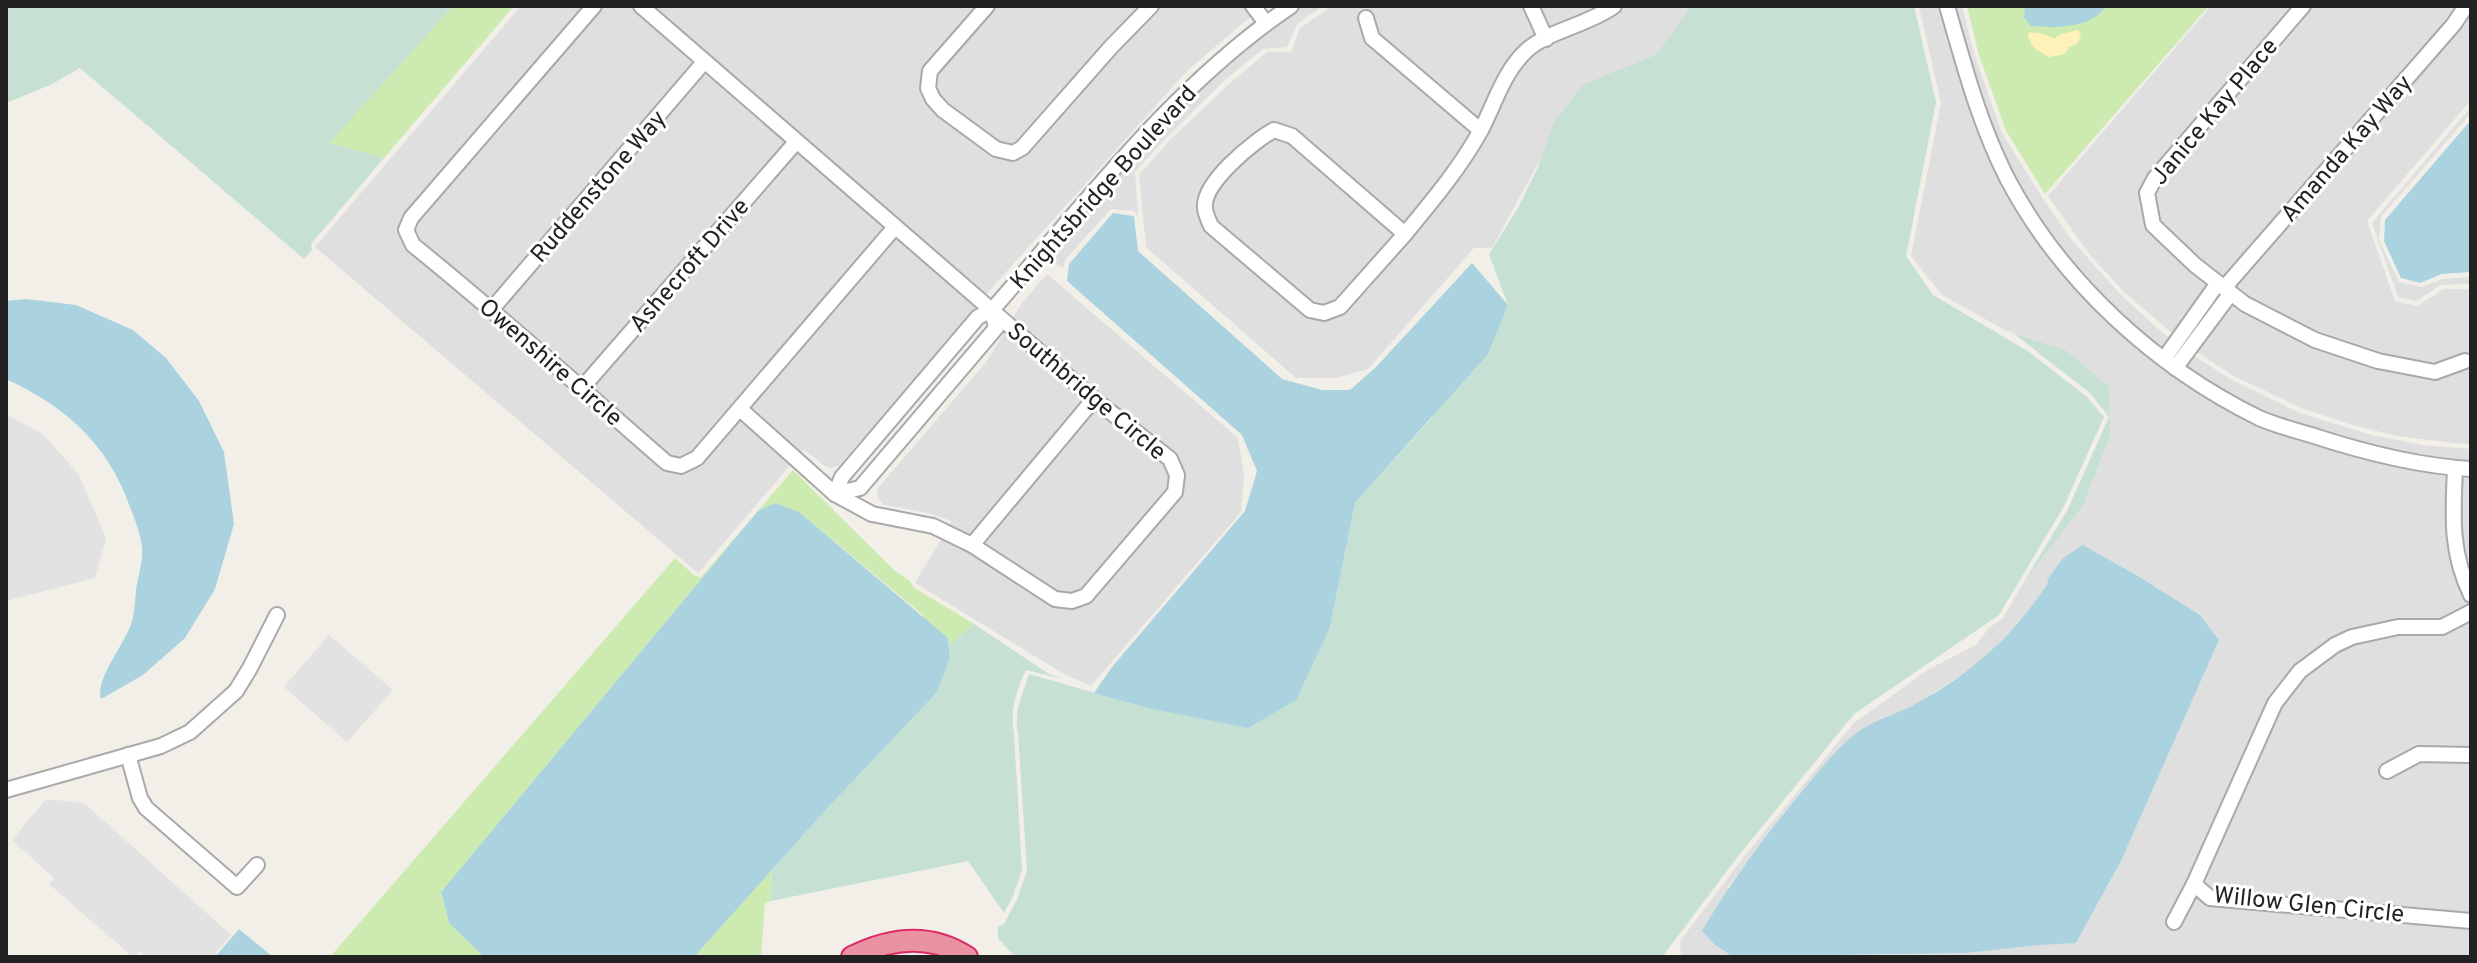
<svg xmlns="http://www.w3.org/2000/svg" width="2477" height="963" font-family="Overpass,sans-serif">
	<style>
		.residential { fill: #e0dfdf; fill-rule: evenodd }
		.grass { fill: #cdebb0 }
		.wetland { fill: #c6e0d4 }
		.sand { fill: #fff1ba }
		.parking { fill: #e2e2e2 }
		.water { fill: #aad3df }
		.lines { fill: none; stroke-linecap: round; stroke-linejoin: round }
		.minor-casing { stroke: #a9a9a9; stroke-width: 18 }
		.highway-casing { stroke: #dc2a67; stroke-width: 24 }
		.minor { stroke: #fff; stroke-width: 14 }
		.highway { stroke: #e892a2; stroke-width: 20 }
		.labels { text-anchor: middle; stroke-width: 6; stroke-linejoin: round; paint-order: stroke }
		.street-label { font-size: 24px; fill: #222; stroke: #fff }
	</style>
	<rect width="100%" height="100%" fill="#f2efe9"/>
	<!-- residential -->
	<g class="residential">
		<path d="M521 6H1267L1243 23 1187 71 997 282 839 466 830 468 825 466 804 449 698 573 315 247Z"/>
		<path d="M1275 6H1323L1297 24 1287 47 1263 49 1225 80 1168 136 1135 172 1138 216 1134 211 1111 209 1065 260 1063 268 1031 252 1191 75 1246 27Z"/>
		<path d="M1332 6H1700L1664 63 1572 101 1492 248H1474L1368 369 1336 378H1296L1146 247 1139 175 1171 139 1229 84 1267 52H1291L1300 28Z"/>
		<path d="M1919 6H1962L1974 54 2002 133 2041 196 2071 239 2120 294 2156 327 2183 349 2232 380 2300 413 2372 435 2422 445 2471 449V957H1681L1680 941 1743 858 1854 723 1929 669 1976 645 1989 628 2003 618 2025 580 2083 506 2110 438 2108 387 2066 350 2005 330 1942 295 1911 256 1941 103ZM2083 545 2138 576 2200 615 2219 640 2121 861 2076 943 1733 956 1728 887 1786 810 1839 749 1861 730 1916 704 1978 664 2012 629 2035 603 2048 583Z"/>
		<path d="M2211 6H2471V100L2367 221 2395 301 2417 306 2444 289H2471V445L2397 436 2349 424 2301 408 2234 376 2186 345 2123 291 2090 255 2048 196Z"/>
		<path d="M2471 107V113L2381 217 2379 240 2399 282 2421 287 2443 279 2471 277V284L2441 285 2416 301 2398 297 2372 223Z"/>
		<path d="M1047 274 1238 438 1244 475 1241 512 1091 686 1064 674 915 583 952 521 924 512 884 505 877 496 878 488 987 361 1022 303Z"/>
	</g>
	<!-- grass -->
	<g class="grass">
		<path d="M453 6H514L384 158 328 143Z"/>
		<path d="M1967 6H2209L2045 194 2006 131 1978 52Z"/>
		<path d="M793 470 895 571 910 581 913 587 974 624 949 645 948 638 925 620 923 615 799 512 775 503 758 511 441 892 449 923 484 957H330L675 558 695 576 701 577Z"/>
		<path d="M772 870 771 901 765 903 761 957H694Z"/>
	</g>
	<!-- wetland -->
	<g class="wetland">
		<path d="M6 6H453L329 143 384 158 311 244 312 250 304 259 80 68 50 85 6 103Z"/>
		<path d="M1692 6H1914L1936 102 1906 256 1933 295 2029 352 2087 397 2104 417 2063 508 1999 615 1854 714 1739 855 1662 957H1015L998 938V927L1004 924 1017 899 1027 871 1018 733C1013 713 1023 693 1029 674L1148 708 1330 627 1355 503 1431 419 1508 305 1489 254 1518 208 1538 167 1554 122 1584 84 1656 55Z"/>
		<path d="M2013 333 2066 350 2109 387 2110 437 2083 506 2025 580 2067 511 2109 417 2090 393Z"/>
		<path d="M974 624 1049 674 1063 679 1026 670C1017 689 1009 712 1014 733L1022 870 1013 896 1004 913 968 861 771 901 772 870 832 803 950 658 949 645Z"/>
	</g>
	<!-- sand -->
	<path class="sand" d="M2078 30 2081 35 2077 44 2069 47 2065 54 2049 57 2033 47 2028 37V33C2035 31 2049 35 2054 39L2059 35Z"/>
	<!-- parking -->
	<g class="parking">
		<path d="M6 414 44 435 79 475 106 538 95 578 6 601Z"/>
		<path d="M329 635 393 690 347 742 284 687Z"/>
		<path d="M46 799 84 803 231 935 212 957H147L139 951 133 957 49 884 54 878 12 840Z"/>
	</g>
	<!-- water -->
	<g class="water">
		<path d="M2025 6H2106C2091 29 2055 28 2031 26L2024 17Z"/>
		<path d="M2471 120V272L2442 274 2420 283 2401 278 2384 241 2385 220Z"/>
		<path d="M1113 213 1134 216 1138 251 1282 379 1322 390H1350L1377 366 1472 263 1508 305 1488 354 1355 503 1330 627 1296 700 1248 728 1148 708 1094 693 1112 667 1245 511 1257 471 1242 435 1067 281 1069 264Z"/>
		<path d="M26 299 76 305 133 330 166 358 199 401 224 452 234 524 215 589 185 638 143 675 101 699C95 677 126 644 132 621 135 611 135 600 136 590 138 577 143 562 142 548 141 534 135 520 130 507 108 444 65 406 6 379V301Z"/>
		<path d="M775 503 799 512 948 638 950 658 936 693 832 803 694 957H484L449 923 441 892 758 511Z"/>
		<path d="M2083 545 2138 576 2200 615 2219 640 2121 861 2076 943 2039 945 1965 953 1732 956 1714 944 1702 931C1733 878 1769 830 1809 783 1824 765 1839 746 1859 731 1877 719 1900 713 1919 702 1972 673 2015 634 2048 583L2047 580 2063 558Z"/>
		<path d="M239 929 273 957H215Z"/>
	</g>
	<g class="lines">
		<!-- minor casing -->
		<g class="minor-casing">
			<g id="minor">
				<path d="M594 6 411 218 406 230 413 245C500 315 583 390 667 463L681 466 697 458 895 227"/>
				<path d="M641 6 1094 399 1170 459 1177 475 1175 492 1086 596 1072 601 1055 599 972 545 933 526 872 514 835 494 740 409"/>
				<path d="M987 6 930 71 928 88 933 99 943 110 996 149 1013 153 1022 148 1111 47 1151 6"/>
				<path d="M1253 6 1266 23"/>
				<path d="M1531 6 1546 39"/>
				<path d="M1947 6C1964 65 1979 123 2007 178 2061 281 2155 367 2259 418 2275 425 2294 430 2311 435 2363 452 2416 466 2471 469"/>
				<path d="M2303 6 2155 178 2147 193 2153 225 2195 265 2245 304 2315 340 2378 361 2435 372 2465 361"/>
				<path d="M1366 18 1372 38 1480 130"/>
				<path d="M1274 130 1292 136 1405 234 1340 307 1324 313 1310 310 1211 226C1209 221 1205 213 1205 208 1202 183 1254 141 1274 130Z"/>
				<path d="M1405 234C1433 200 1460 168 1481 130 1495 103 1504 71 1527 50 1550 30 1588 25 1614 6"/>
				<path d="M2224 288 2454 24 2466 6"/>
				<path d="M492 309 704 62"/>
				<path d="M2164 359 2218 283"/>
				<path d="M2175 368 2231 293"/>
				<path d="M582 388 796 142"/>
				<path d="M2455 468C2453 515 2450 552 2471 595"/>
				<path d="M835 494 842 477 978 317 992 310C1085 204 1173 86 1291 6"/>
				<path d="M835 494 860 488 996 328 992 310"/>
				<path d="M972 545 1094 399"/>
				<path d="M128 755 140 798 146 808 237 887 257 865"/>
				<path d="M2387 771 2419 754 2471 755"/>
				<path d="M6 790 161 746 190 732 236 691 250 668 277 615"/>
				<path d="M2194 884 2275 703 2300 671 2335 645 2352 637 2398 627H2442L2471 612"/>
				<path d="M2174 922 2194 884 2210 898 2471 921"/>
			</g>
		</g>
		<!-- highway casing -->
		<g class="highway-casing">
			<path id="highway" d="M852 957C890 938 930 933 967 957"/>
		</g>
		<!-- minor -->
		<use href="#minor" class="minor"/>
		<!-- highway -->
		<use href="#highway" class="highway"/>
	</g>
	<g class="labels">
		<!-- street labels -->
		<g class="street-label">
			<text transform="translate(2214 111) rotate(-50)" y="8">Janice Kay Place</text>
			<text transform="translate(2346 148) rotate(-49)" y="8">Amanda Kay Way</text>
			<text transform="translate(598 186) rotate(-49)" y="8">Ruddenstone Way</text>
			<text transform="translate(1103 187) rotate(-48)" y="8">Knightsbridge Boulevard</text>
			<text transform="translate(689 265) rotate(-49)" y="8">Ashecroft Drive</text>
			<text transform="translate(551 362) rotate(41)" y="8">Owenshire Circle</text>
			<text transform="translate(1087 391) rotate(40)" y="8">Southbridge Circle</text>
			<text transform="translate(2309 904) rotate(6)" y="8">Willow Glen Circle</text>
		</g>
	</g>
	<!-- border -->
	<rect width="2477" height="963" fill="none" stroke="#222222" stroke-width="16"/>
</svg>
